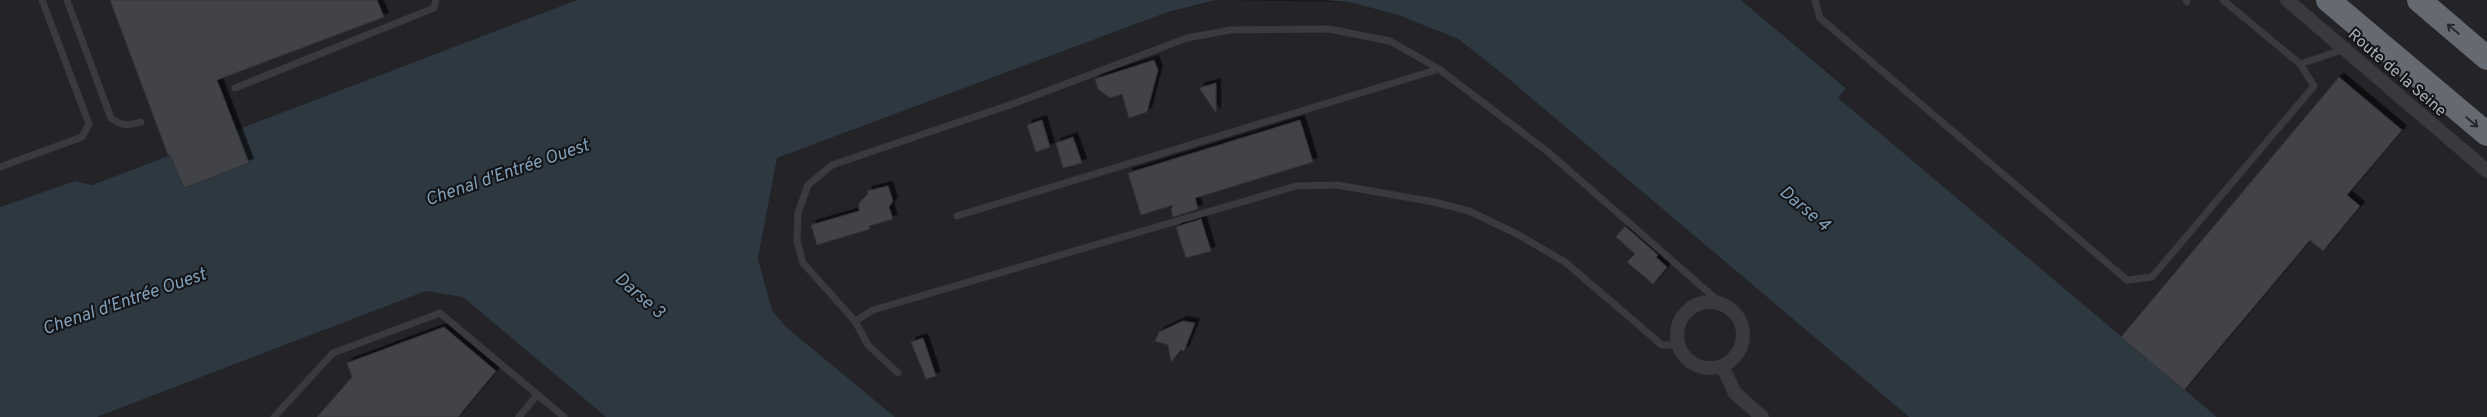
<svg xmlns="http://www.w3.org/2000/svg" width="2487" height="417" font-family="Overpass,sans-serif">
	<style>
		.built { fill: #242428 }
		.water { fill: #2d3840 }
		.building { fill: #424348; stroke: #323237; filter: url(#shadow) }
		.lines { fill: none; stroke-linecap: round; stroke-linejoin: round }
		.service { stroke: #393a40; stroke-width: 7 }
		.minor { stroke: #393a40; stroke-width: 14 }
		.motorway { stroke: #656971; stroke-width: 24 }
		.oneway { stroke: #28282d }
		.labels { text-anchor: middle; stroke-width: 4; stroke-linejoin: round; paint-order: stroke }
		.street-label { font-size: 16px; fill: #aab0bb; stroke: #131316 }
		.water-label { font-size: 18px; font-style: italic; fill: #7f9fb8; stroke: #131316 }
	</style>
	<defs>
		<filter id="shadow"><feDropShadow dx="4.5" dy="-4.5" stdDeviation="0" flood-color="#0009"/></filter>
	</defs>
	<rect width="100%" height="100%" fill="#18181b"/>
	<!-- built -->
	<g class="built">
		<path d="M0 0H577L92 185 75 181 0 207Z"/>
		<path d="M1216 0 1349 2 1398 15 1458 39 1504 75 1909 417H895L785 326 772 310 758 259 777 158 1168 12Z"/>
		<path d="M1741 0H2487V417H2217L1837 98 1846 87Z"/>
		<path d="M426 291 463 296 606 417H97Z"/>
	</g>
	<!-- water -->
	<g class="water">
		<path d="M577 0H1216L1168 12 777 158 758 259 772 310 785 326 895 417H606L463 297 426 291 97 417H0V207L75 181 92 185Z"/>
		<path d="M1325 0H1741L1846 88 1838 98 2217 417H1909L1504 75 1458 39 1398 15 1349 2Z"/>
	</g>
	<!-- building -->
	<g class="building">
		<path d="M110 0H377L384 17 217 80 249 163 184 188 170 155H168Z"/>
		<path d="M1154 60 1158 70 1147 112 1129 118 1122 94 1110 98 1098 89 1095 79Z"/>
		<path d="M2339 77 2402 130 2347 195 2360 206 2323 251 2310 240 2184 390 2121 337Z"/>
		<path d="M1216 83V113L1199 88Z"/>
		<path d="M1042 120 1050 147 1036 152 1027 125Z"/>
		<path d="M1300 120 1313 162 1195 198 1198 209 1173 217 1171 210 1173 205 1141 215 1128 173Z"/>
		<path d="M1073 137 1082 163 1063 168 1056 143Z"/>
		<path d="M888 186 893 201 889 207 893 219 869 226 870 229 817 245 811 225 859 211V203L868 194 867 191Z"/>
		<path d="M1201 219 1211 251 1186 258 1176 227Z"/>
		<path d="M1625 226 1658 255 1656 257 1667 267 1653 284 1627 262 1635 254 1616 237Z"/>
		<path d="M1183 321 1195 323 1184 351 1181 350 1171 362 1168 345 1155 341 1159 332Z"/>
		<path d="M444 327 496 371 458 417H317L352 377 347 363Z"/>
		<path d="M923 338 936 376 926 379 911 342Z"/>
	</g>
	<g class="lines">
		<!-- service -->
		<g class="service">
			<path d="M67 0 111 118C122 126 128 126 141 122"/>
			<path d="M1815 0 1820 18 2127 280 2152 277 2314 86 2300 64"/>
			<path d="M2186 0 2187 2"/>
			<path d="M2223 0 2300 64 2345 49"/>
			<path d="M235 88 434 8 436 0"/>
			<path d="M0 167 82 137 89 124 42 0"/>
			<path d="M957 216 1439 69 1548 152 1724 306"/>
			<path d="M855 321 803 263 797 241 798 213 808 185 832 165 1018 102 1187 38 1230 30 1329 29 1390 41 1439 69"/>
			<path d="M898 373 868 345 855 321 873 310 1296 186 1337 185 1434 202 1469 211 1517 234 1565 262 1662 345H1678"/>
			<path d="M274 417 333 353 440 313 564 417"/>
			<path d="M519 417 537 395"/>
		</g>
		<!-- minor -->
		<g class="minor">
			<path d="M2287 0 2487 171"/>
			<circle cx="1710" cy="335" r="33"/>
			<path d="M1722 366 1735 393 1762 417"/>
		</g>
		<!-- motorway -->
		<g class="motorway">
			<path d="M2328 0 2487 134"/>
			<path d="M2419 0 2487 58"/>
		</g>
	</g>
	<!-- one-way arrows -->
	<defs><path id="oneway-shaft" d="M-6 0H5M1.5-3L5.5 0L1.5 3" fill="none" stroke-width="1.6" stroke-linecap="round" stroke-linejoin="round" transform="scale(1.25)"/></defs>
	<g class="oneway">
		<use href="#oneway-shaft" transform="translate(2453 29) rotate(-140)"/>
		<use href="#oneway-shaft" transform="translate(2472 122) rotate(40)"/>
	</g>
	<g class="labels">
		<!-- street labels -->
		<g class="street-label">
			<text transform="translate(2398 72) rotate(41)" y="6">Route de la Seine</text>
		</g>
		<!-- water labels -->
		<g class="water-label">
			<text transform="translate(507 172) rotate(-19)" y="6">Chenal d'Entrée Ouest</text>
			<text transform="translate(1805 208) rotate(40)" y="6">Darse 4</text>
			<text transform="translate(640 295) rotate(41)" y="6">Darse 3</text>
			<text transform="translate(124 301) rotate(-19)" y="6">Chenal d'Entrée Ouest</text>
		</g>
	</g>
</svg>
